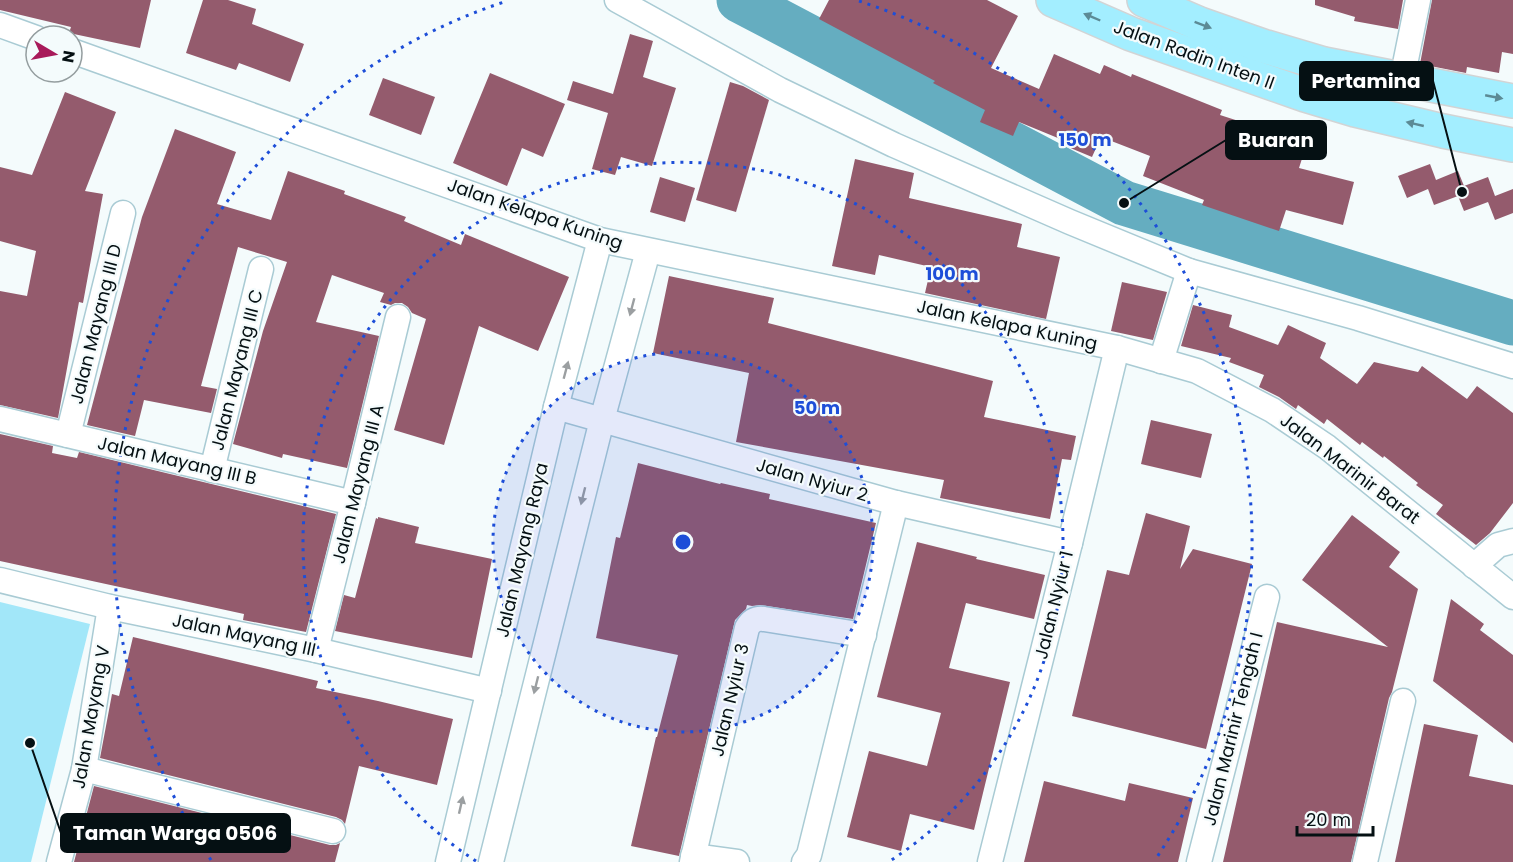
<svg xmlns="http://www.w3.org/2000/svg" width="1513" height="862" font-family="Poppins,sans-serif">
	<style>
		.green { fill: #a2e7f9 }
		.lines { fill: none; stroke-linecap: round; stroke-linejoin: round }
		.river { stroke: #65adc0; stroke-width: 45 }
		.building { fill: #945b6d }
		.street-casing { stroke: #a9cbd4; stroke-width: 27 }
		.primary-casing { stroke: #d2d4d5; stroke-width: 36 }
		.street { stroke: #fff; stroke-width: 24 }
		.primary { stroke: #a3eeff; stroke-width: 33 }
		.oneway { fill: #5c8a95 }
		.oneway2 { fill: #9b9fa1 }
		.ring { fill: none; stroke: #1d4ed8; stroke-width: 3; stroke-dasharray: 3 6 }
		.labels { text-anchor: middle; stroke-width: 4.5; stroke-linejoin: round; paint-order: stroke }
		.street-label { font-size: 18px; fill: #051013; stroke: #f4fbfc }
		.centre { fill: #1d4ed8; stroke: #f4fbfc; stroke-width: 3 }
		.ring-label { font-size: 18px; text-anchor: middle; font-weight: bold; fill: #1d4ed8; stroke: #f4fbfc; stroke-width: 4.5; stroke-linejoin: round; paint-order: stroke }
		.leader { fill: none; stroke: #051013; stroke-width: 2 }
		.callout-dot { fill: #051013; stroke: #f4fbfc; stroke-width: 2 }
		.callout { fill: #051013; stroke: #051013; stroke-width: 2 }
		.callout-label { font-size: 20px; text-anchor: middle; font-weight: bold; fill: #fff }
	</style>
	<rect width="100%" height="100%" fill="#f4fbfc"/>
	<!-- green -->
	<path class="green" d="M0 602 90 624 31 862H0Z"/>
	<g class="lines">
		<!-- river -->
		<path class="river" d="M739 0 1124 203 1513 323"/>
	</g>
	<!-- building -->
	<g class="building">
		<path d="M0 0H151L140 48 69 33 71 27 0 10Z"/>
		<path d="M203 0H228L256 9 252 24 304 44 290 82 239 63 236 70 186 53Z"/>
		<path d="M829 0H987L1018 16 991 68 1039 89 1054 54 1100 74 1104 65 1131 77 1132 74 1222 110 1220 115 1307 143 1299 168 1354 182 1343 225 1286 210 1279 231 1202 205 1204 200 1143 176 1150 156 1101 137 1092 157 1068 147 1070 143 1019 122 1013 136 980 122 985 110 933 83 935 81 819 19Z"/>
		<path d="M1315 0H1403L1398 29 1354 21 1355 17 1315 5Z"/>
		<path d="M1432 0H1513V54L1502 52 1499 73 1467 67 1466 73 1420 64Z"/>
		<path d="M630 34 653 41 643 77 676 88 652 166 621 157 615 175 592 169 608 113 567 100 573 81 613 94Z"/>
		<path d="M490 73 565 104 543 157 522 148 507 186 453 163Z"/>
		<path d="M383 78 435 97 421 135 369 115Z"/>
		<path d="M730 82 743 86 769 100 736 212 696 200Z"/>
		<path d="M65 92 116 112 85 191 103 194 83 303 79 302 58 418 0 405V291L27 296 36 251 0 241V167L32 175Z"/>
		<path d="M175 129 236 152 217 204 271 220 288 171 345 191 344 194 406 217 404 221 461 245 465 234 569 277 538 351 479 326 444 445 394 430 426 319 412 313 408 307 402 303H395L391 305 380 302 384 293 332 275 316 322 379 336 347 468 283 454 282 458 233 444 263 331 287 262 238 247 201 386 217 389 211 413 144 400 135 436 87 425 142 217Z"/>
		<path d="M855 159 914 173 909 198 1022 224 1017 247 1060 257 1046 319 925 293 931 267 879 255 875 275 832 266Z"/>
		<path d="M1430 164 1436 180 1458 171 1464 186 1488 177 1495 196 1513 189V213L1495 220 1488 202 1464 211 1458 196 1434 205 1428 189 1407 198 1398 176Z"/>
		<path d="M660 177 695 188 685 222 650 212Z"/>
		<path d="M669 276 774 298 768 323 993 381 984 417 1076 436 1071 460 1062 459 1050 519 940 498 944 480 736 442 749 373 653 353Z"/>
		<path d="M1122 282 1167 292 1153 340 1111 331Z"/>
		<path d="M1193 305 1232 315 1229 327 1278 345 1288 325 1326 343 1320 358 1357 384 1374 362 1418 372 1422 366 1467 399 1477 386 1513 413V503L1490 533 1476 545 1436 514 1443 505 1416 485 1418 483 1384 456 1383 458 1362 442 1360 445 1327 419 1324 424 1298 405 1296 409 1279 397 1259 387 1264 375 1229 362 1231 358 1181 346Z"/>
		<path d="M1151 420 1212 434 1201 478 1141 464Z"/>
		<path d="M0 434 53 446 52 453 77 458 79 452 336 514 306 632 243 620 244 614 0 561Z"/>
		<path d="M638 463 720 484 721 483 770 494 769 499 876 523 853 619 760 605 752 606 747 605 746 609 735 620 679 856 631 846 656 737H657L678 655 596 638 616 537 620 538Z"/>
		<path d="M1146 513 1190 526 1180 569 1193 549 1252 564 1206 749 1072 716 1107 570 1129 575Z"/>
		<path d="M1352 515 1400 552 1389 567 1418 589 1392 692 1389 698 1351 862H1223L1277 622 1388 647 1302 580Z"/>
		<path d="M378 517 419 527 415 543 492 559 472 658 335 631 344 595 355 598 376 518 378 519Z"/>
		<path d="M917 542 977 557 976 559 1045 575 1034 619 966 603 949 668 1010 682 974 830 910 814 901 851 847 837 869 751 927 766 941 713 877 697Z"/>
		<path d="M1451 599 1484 624 1480 630 1513 655V743L1433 681Z"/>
		<path d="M133 637 318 681 316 688 378 701 453 719 437 785 359 766 345 824 342 820 336 817 100 758 112 694 119 696Z"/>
		<path d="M1424 724 1478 735 1469 776 1513 785V862H1395Z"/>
		<path d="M1044 781 1125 801 1129 783 1193 798 1178 862H1024Z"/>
		<path d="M94 786 330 845H336L340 843 335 862H74Z"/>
	</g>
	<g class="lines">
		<!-- street casing -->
		<g class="street-casing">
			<g id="street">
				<path d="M617 0 780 90 894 145 1070 222 1189 271 1358 318 1513 366"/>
				<path d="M0 25 36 38"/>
				<path d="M72 51 600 240 1117 348 1197 371 1272 410 1327 447 1513 597"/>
				<path d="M1402 79 1418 0"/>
				<path d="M1161 361 1189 271"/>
				<path d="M556 407 896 503 1070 543"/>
				<path d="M0 419 353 503"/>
				<path d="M68 435 123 213"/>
				<path d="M212 470 261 269"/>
				<path d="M1474 566 1498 545 1513 541"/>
				<path d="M0 580 110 607 316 650 489 691"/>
				<path d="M316 650 353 503 398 317"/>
				<path d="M84 769 333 831"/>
				<path d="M693 856 737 862"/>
				<path d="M59 862 84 769 110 607"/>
				<path d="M448 862 556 407 600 240"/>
				<path d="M491 862 602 420 648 251"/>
				<path d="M692 862 747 628C751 621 756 618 764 619L864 635"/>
				<path d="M804 862 809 855 896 503"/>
				<path d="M990 862 1070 543 1117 348"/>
				<path d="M1199 862 1267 597"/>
				<path d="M1365 862 1403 701"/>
			</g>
		</g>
		<!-- primary casing -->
		<g class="primary-casing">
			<g id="primary">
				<path d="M1053 0 1131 34 1305 95 1355 110 1443 131 1513 145"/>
				<path d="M1144 0 1200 24 1263 46 1324 64 1513 101"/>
			</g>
		</g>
		<!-- street -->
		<use href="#street" class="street"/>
		<!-- primary -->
		<use href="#primary" class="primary"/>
	</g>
	<!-- one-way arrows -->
	<defs><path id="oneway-solid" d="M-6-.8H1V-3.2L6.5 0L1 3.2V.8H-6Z" transform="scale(1.5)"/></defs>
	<g class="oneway">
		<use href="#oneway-solid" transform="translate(1092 17) rotate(-157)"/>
		<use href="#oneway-solid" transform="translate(1203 25) rotate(21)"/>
		<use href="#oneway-solid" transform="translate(1494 97) rotate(11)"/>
		<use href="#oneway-solid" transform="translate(1415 124) rotate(-167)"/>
	</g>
	<g class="oneway2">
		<use href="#oneway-solid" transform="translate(632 307) rotate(105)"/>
		<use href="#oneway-solid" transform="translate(566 370) rotate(-75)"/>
		<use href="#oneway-solid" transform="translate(583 496) rotate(104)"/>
		<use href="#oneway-solid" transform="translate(536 685) rotate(104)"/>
		<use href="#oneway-solid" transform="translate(461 805) rotate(-77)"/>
	</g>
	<!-- distance rings -->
	<circle cx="683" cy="542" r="190" fill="#1d4ed8" fill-opacity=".12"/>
	<g class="ring">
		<circle cx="683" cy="542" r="190"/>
		<path d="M476 861A380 380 0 1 1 890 861"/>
		<path d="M211 860A569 569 0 0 1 507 1M859 1A569 569 0 0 1 1155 860"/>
	</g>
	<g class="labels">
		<!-- street labels -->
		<g class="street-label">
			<text transform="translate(1194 55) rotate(20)" y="6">Jalan Radin Inten II</text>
			<text transform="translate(535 214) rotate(19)" y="6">Jalan Kelapa Kuning</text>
			<text transform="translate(96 324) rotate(-76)" y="6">Jalan Mayang III D</text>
			<text transform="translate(1007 325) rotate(12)" y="6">Jalan Kelapa Kuning</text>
			<text transform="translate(237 370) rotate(-76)" y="6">Jalan Mayang III C</text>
			<text transform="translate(177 461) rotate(13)" y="6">Jalan Mayang III B</text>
			<text transform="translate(1350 469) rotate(37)" y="6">Jalan Marinir Barat</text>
			<text transform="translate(812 480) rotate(16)" y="6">Jalan Nyiur 2</text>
			<text transform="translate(358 484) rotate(-76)" y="6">Jalan Mayang III A</text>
			<text transform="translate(522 550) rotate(-77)" y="6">Jalan Mayang Raya</text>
			<text transform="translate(1054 605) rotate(-76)" y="6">Jalan Nyiur 1</text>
			<text transform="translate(244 635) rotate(12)" y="6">Jalan Mayang III</text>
			<text transform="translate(730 700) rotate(-77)" y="6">Jalan Nyiur 3</text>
			<text transform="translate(91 717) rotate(-80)" y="6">Jalan Mayang V</text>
			<text transform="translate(1233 729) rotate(-76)" y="6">Jalan Marinir Tengah I</text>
		</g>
	</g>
	<circle cx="683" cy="542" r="9" class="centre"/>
	<g class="ring-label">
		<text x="1085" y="146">150 m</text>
		<text x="952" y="280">100 m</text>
		<text x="817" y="414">50 m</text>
	</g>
	<!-- callouts -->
	<path class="leader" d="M1462 192L1433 81M1124 203L1226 140M30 743L61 833"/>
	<g class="callout-dot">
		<circle cx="1462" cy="192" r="6"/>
		<circle cx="1124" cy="203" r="6"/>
		<circle cx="30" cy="743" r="6"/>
	</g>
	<g class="callout">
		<rect x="1300" y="62" width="133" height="38" rx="6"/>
		<rect x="1226" y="121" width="100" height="38" rx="6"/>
		<rect x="61" y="814" width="229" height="38" rx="6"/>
	</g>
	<g class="callout-label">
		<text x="1366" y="88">Pertamina</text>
		<text x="1276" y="147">Buaran</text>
		<text x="175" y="840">Taman Warga 0506</text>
	</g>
	<!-- north arrow -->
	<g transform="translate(54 54) rotate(100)"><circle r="28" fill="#f4fbfc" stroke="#949d9f" stroke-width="1.5"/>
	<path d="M0-4.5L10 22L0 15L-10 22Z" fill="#a81a5a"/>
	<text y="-9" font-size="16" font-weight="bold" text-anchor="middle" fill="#051013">N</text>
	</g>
	<!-- scale -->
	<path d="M1297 826v9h76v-9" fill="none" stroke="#051013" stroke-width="3"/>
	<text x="1306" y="826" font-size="18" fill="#051013" stroke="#f4fbfc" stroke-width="4.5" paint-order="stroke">20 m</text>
</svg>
